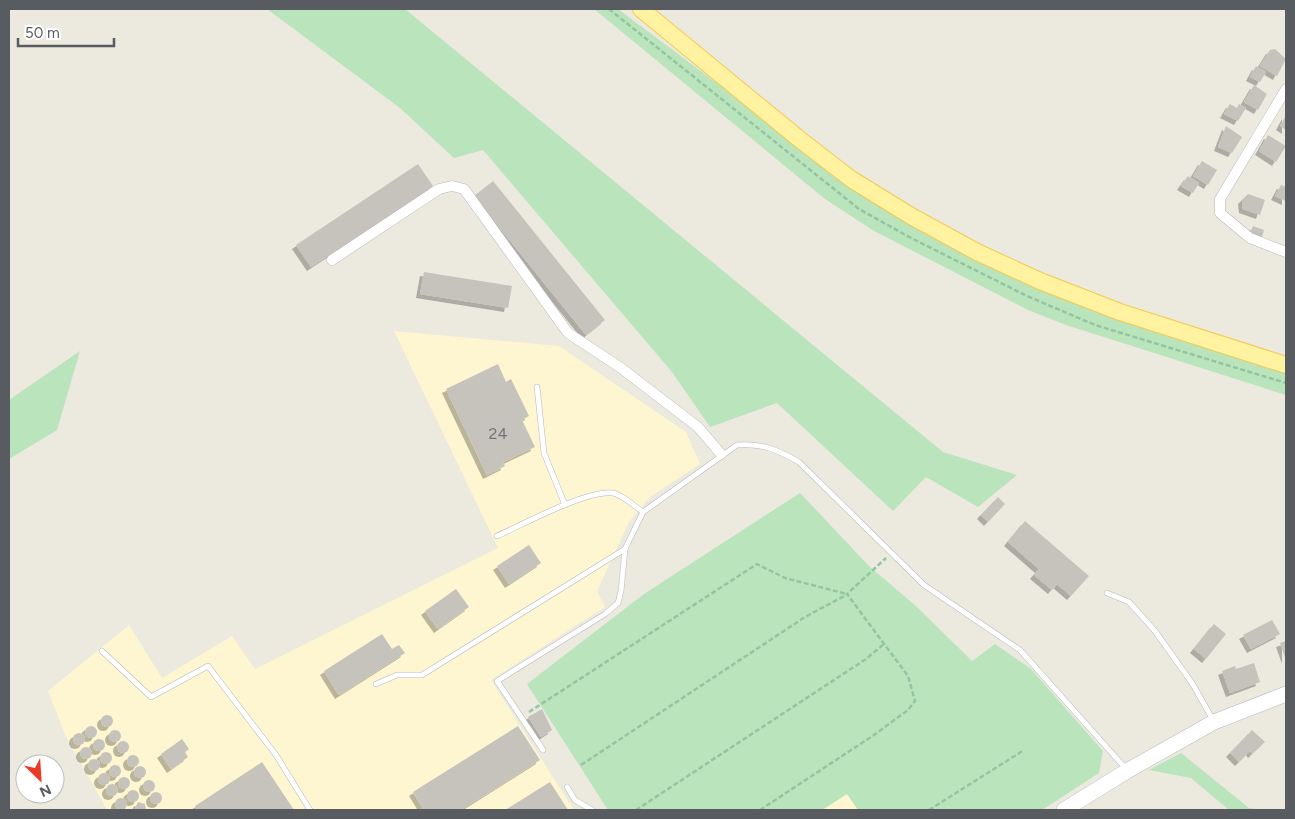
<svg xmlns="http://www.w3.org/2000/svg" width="1295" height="819" font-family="Figtree,sans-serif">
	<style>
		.commercial { fill: #fef5d1 }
		.green { fill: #bae4bb }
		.building { fill: #c6c3bc; filter: url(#shadow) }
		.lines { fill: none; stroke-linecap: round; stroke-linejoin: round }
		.lane-casing { stroke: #b5b7bc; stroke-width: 6 }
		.street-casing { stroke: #b5b7bc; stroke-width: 11 }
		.secondary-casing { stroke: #b5b8bf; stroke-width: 16 }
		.primary-casing { stroke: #f3ca51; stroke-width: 18 }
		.path { stroke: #93c5a3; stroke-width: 2.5; stroke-dasharray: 5 2.5; stroke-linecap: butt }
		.lane { stroke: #fff; stroke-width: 5 }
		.street { stroke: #fff; stroke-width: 10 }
		.secondary { stroke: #fff; stroke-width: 15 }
		.primary { stroke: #fff2a0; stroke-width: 16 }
		.labels { text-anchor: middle; stroke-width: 5; stroke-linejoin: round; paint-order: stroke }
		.number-label { font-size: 16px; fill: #747577 }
	</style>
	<defs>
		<filter id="shadow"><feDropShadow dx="-4" dy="4" stdDeviation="0" flood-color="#0004"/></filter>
	</defs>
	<rect width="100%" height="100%" fill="#ece9df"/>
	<!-- commercial -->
	<g class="commercial">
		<path d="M394 331 559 346 686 432 700 464 650 497 629 522 597 591 605 607 491 680 574 810H107L65 735 48 691 129 625 162 678 232 636 255 669 498 548Z"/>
		<path d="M847 794 858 810H822Z"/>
	</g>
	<!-- green -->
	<g class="green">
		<path d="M267 9H405L943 452 1017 475 978 507 926 477 893 511 777 403 710 427 672 372 483 150 454 158 400 108Z"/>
		<path d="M594 9H618L762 117 840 180 891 214 959 250 1091 310 1286 371V395L1066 325 1028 310 874 231 825 199Z"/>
		<path d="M80 351 57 430 9 459V400Z"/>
		<path d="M800 493 869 566 917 607 972 661 995 644 1031 669 1103 751 1099 773 1042 810H858L847 794 822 810H608L527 684 644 594Z"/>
		<path d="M1181 753 1249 808 1263 810H1229L1191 778 1149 770Z"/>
	</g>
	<!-- building -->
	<g class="building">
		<path d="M1275 49 1286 59 1277 76 1260 66 1270 50Z"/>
		<path d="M1256 66 1266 72 1260 82 1250 77Z"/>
		<path d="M1254 85 1267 94 1258 110 1244 102Z"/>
		<path d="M1230 104 1237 108 1239 104 1246 108 1238 121 1224 114Z"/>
		<path d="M1286 115V130L1280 126Z"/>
		<path d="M1226 126 1242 137 1232 153 1218 147Z"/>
		<path d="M1268 135 1286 146 1276 162 1259 151Z"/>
		<path d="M1202 161 1217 170 1208 185 1193 176Z"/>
		<path d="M418 164 433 186 311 267 296 245Z"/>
		<path d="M1188 176 1199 183 1193 193 1181 186Z"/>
		<path d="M493 181 605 320 586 335 474 196Z"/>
		<path d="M1281 185 1286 187V201L1275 196Z"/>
		<path d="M1248 194 1265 200 1260 215 1243 209 1242 200Z"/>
		<path d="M1253 226 1264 230 1262 237 1250 233Z"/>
		<path d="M424 272 512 286 508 308 420 294Z"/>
		<path d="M498 364 506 382 511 379 529 416 522 420 535 447 503 462 505 466 487 475 446 389Z"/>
		<path d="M998 497 1005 504 988 522 981 515Z"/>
		<path d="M1025 521 1089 576 1071 596 1057 584 1052 590 1034 575 1039 569 1008 542Z"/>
		<path d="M529 545 541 563 509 584 497 566Z"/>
		<path d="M456 589 469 607 438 629 425 611Z"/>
		<path d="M1272 620 1280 634 1251 649 1243 635Z"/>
		<path d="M1214 624 1226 634 1206 659 1194 649Z"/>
		<path d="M382 634 392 649 399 645 405 653 339 695 324 671Z"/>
		<path d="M1286 641V660L1280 643Z"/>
		<path d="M1254 663 1260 682 1230 693 1222 671 1235 666 1236 669Z"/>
		<path d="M542 709 552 730 541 737 528 717Z"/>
		<circle cx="107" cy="721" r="6"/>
		<path d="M518 726 540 760 461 810H424L413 792Z"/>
		<circle cx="91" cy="732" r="6"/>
		<path d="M1252 730 1265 742 1252 754 1250 751 1239 762 1230 753Z"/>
		<circle cx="115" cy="736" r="6"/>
		<circle cx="79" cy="739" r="6"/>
		<path d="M182 739 189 749 185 752 188 757 171 769 161 754Z"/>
		<circle cx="99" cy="745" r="6"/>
		<circle cx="123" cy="747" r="6"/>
		<circle cx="86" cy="753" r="6"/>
		<circle cx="106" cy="758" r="6"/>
		<circle cx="133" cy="761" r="6"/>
		<circle cx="94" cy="765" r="6"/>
		<path d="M262 762 294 810H198L195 806Z"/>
		<circle cx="115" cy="771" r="6"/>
		<circle cx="140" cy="772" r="6"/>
		<circle cx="104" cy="779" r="6"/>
		<circle cx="124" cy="783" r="6"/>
		<circle cx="149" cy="786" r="6"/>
		<path d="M550 782 568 810H505Z"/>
		<circle cx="112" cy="790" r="6"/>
		<circle cx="133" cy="796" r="6"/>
		<circle cx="156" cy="798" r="6"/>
		<circle cx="121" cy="804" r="6"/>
		<path d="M138 802 145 804 146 810H134Z"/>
	</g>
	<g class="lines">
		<!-- lane casing -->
		<g class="lane-casing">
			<g id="lane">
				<path d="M537 387 544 453 565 505"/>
				<path d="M497 536C522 525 588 489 613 493 623 495 634 506 643 512L737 445C762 443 778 450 799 462L924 585 1020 650 1127 770"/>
				<path d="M1107 593 1129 602 1155 631 1192 683 1213 720"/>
				<path d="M102 651 151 697 208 666 276 755 310 810"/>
				<path d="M376 684 397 675H422L625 549 643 512"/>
				<path d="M543 750 497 681 605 614 618 603 621 591 625 549"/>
				<path d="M567 787 575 800 592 810"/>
			</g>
		</g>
		<!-- street casing -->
		<g class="street-casing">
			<g id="street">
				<path d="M1286 89 1220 199V213L1250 238 1286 252"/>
				<path d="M332 260 439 189 452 186 464 189 568 333 621 368 698 427 721 454"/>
			</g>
		</g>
		<!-- secondary casing -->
		<g class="secondary-casing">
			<path id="secondary" d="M1064 810 1127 771 1214 722 1286 694"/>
		</g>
		<!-- primary casing -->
		<g class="primary-casing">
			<path id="primary" d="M641 9 798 138 851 179 911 216 977 252 1040 281 1120 312 1286 365"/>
		</g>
		<!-- path -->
		<g class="path">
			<path d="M609 9 859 209 911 238 1027 296 1095 325 1286 383"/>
			<path d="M529 712 757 564 785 578 847 594"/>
			<path d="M581 765 805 617 846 595"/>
			<path d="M636 810 866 659 885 643"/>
			<path d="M760 810 874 735 908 710 915 701 908 676 847 594 886 558"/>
			<path d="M929 810 1024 750"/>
		</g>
		<!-- lane -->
		<use href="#lane" class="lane"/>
		<!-- street -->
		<use href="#street" class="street"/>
		<!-- secondary -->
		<use href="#secondary" class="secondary"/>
		<!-- primary -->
		<use href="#primary" class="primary"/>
	</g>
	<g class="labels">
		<!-- number labels -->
		<g class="number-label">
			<text x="498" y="439">24</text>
		</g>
	</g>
	<!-- border -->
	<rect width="1295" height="819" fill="none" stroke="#585b60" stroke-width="20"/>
	<!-- north arrow -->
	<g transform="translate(40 779) rotate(155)"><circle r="24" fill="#ffffff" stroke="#bcbdbf"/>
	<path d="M0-4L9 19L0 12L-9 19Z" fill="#eb3b26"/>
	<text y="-8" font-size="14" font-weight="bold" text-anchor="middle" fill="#585b60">N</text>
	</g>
	<!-- scale -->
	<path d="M18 38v8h96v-8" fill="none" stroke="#585b60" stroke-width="2.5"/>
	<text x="25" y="38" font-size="15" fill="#585b60" stroke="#ffffff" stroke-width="4" paint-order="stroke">50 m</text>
</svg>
